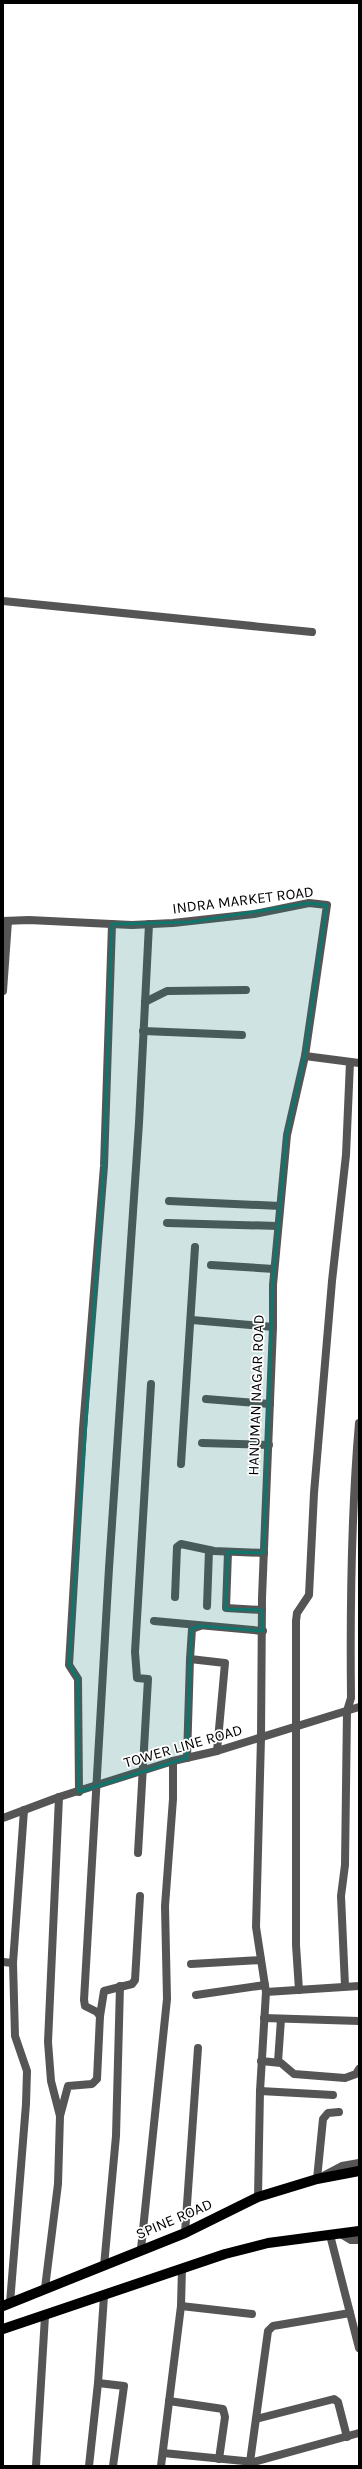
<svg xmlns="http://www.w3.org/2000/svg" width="362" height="2469" font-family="Karla,sans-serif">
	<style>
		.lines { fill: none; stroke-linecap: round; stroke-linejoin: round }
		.minor { stroke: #555; stroke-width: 8 }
		.tertiary { stroke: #555; stroke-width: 8 }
		.primary { stroke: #000; stroke-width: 10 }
		.marked { fill: #0f766e; fill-opacity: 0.2; stroke: #0f766e; stroke-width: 3; stroke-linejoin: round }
		.labels { text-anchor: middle; stroke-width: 3.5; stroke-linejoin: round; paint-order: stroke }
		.street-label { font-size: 15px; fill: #000; stroke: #fff }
	</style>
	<rect width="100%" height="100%" fill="#fff"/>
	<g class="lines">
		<!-- minor -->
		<g class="minor">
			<path d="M3 601 312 632"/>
			<path d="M3 991 8 921"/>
			<path d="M145 1002 167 991 246 990"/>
			<path d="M143 1031 242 1035"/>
			<path d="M169 1201 280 1206"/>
			<path d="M167 1223 278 1226"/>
			<path d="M211 1265 274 1269"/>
			<path d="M192 1320 273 1327"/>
			<path d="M206 1399 270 1404"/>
			<path d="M202 1443 269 1445"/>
			<path d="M181 1464 195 1247"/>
			<path d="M228 1552 226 1608 262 1610"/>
			<path d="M175 1597 177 1547 181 1544 214 1551 264 1553"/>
			<path d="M207 1606 209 1550"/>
			<path d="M154 1621 263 1631"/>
			<path d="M190 1659 192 1629 200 1626"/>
			<path d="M187 1758 190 1659 225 1663 217 1751"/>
			<path d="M79 1792 78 1679 69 1665 83 1429 104 1166 112 924"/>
			<path d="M138 1853 148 1679 137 1678 135 1652 151 1384"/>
			<path d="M3 1962 13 1963"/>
			<path d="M191 1964 261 1960"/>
			<path d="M345 1986 341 1896 345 1865 347 1711 351 1698C350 1606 351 1515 359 1423"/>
			<path d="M299 1990 296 1945V1621L297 1613 309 1595 314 1493 332 1281 346 1155 350 1062"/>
			<path d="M266 1992 359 1986"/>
			<path d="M196 1995 265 1985"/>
			<path d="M100 2016 104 1991 132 1984 135 1980 140 1896"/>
			<path d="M264 2018 359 2021"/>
			<path d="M261 2061 281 2063 294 2074 345 2078 356 2074 359 2069"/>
			<path d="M278 2062 281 2019"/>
			<path d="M260 2091 333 2095"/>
			<path d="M60 2116 68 2086 92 2084 97 2079 100 2016 97 2012 85 2006 84 2000 109 1568 139 1123 149 924"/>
			<path d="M317 2179 323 2119 328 2113 339 2112"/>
			<path d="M258 2197 260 2091 266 1992 256 1927 261 1738"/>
			<path d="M185 2233 198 2048"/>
			<path d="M330 2235 359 2348"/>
			<path d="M141 2249 167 1999 165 1906 173 1799V1761"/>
			<path d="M104 2266 116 2136 120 1986"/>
			<path d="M45 2288 58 2184 60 2116 51 2081 48 2042 59 1797"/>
			<path d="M10 2303 26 2104 27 2071 15 2036 13 1963 24 1810"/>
			<path d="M181 2306 252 2314"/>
			<path d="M98 2383 124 2386 113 2466"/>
			<path d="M169 2401 223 2409 225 2417 219 2459"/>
			<path d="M256 2419 334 2399 338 2402 347 2437"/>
			<path d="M163 2453 254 2462 359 2433"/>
			<path d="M250 2462 268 2331 273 2326 350 2313"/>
			<path d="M36 2466 45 2316"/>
			<path d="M89 2466 98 2383 104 2296"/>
			<path d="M161 2466 181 2306 182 2268"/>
		</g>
		<!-- tertiary -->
		<g class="tertiary">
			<path d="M3 921 29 920 132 925 173 923 254 914 309 903 327 905 305 1056 287 1135 273 1285V1327L262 1598 261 1738"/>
			<path d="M305 1056 359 1063"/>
			<path d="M3 1818 59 1797 173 1761 217 1751 359 1707"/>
			<path d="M323 2176 342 2166 359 2163"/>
			<path d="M341 2234 351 2240H359"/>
		</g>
		<!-- primary -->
		<g class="primary">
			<path d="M3 2306 185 2233 258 2197 317 2179 359 2171"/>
			<path d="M3 2329 225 2254 268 2243 359 2231"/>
		</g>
	</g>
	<!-- marked area -->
	<path class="marked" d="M309 903 327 905 305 1056 287 1135 273 1285 264 1553 228 1552 226 1609 262 1610 263 1631 200 1626 192 1629 187 1758 79 1792 78 1679 69 1665 104 1166 112 924 191 922Z"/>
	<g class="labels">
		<!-- street labels -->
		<g class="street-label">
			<text transform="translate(243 900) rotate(-7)" y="5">INDRA MARKET ROAD</text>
			<text transform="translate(256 1395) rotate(-88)" y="5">HANUMAN NAGAR ROAD</text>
			<text transform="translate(183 1746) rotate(-16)" y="5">TOWER LINE ROAD</text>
			<text transform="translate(174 2219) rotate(-23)" y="5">SPINE ROAD</text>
		</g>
	</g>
	<!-- border -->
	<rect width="362" height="2469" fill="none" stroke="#000000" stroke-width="8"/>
</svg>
